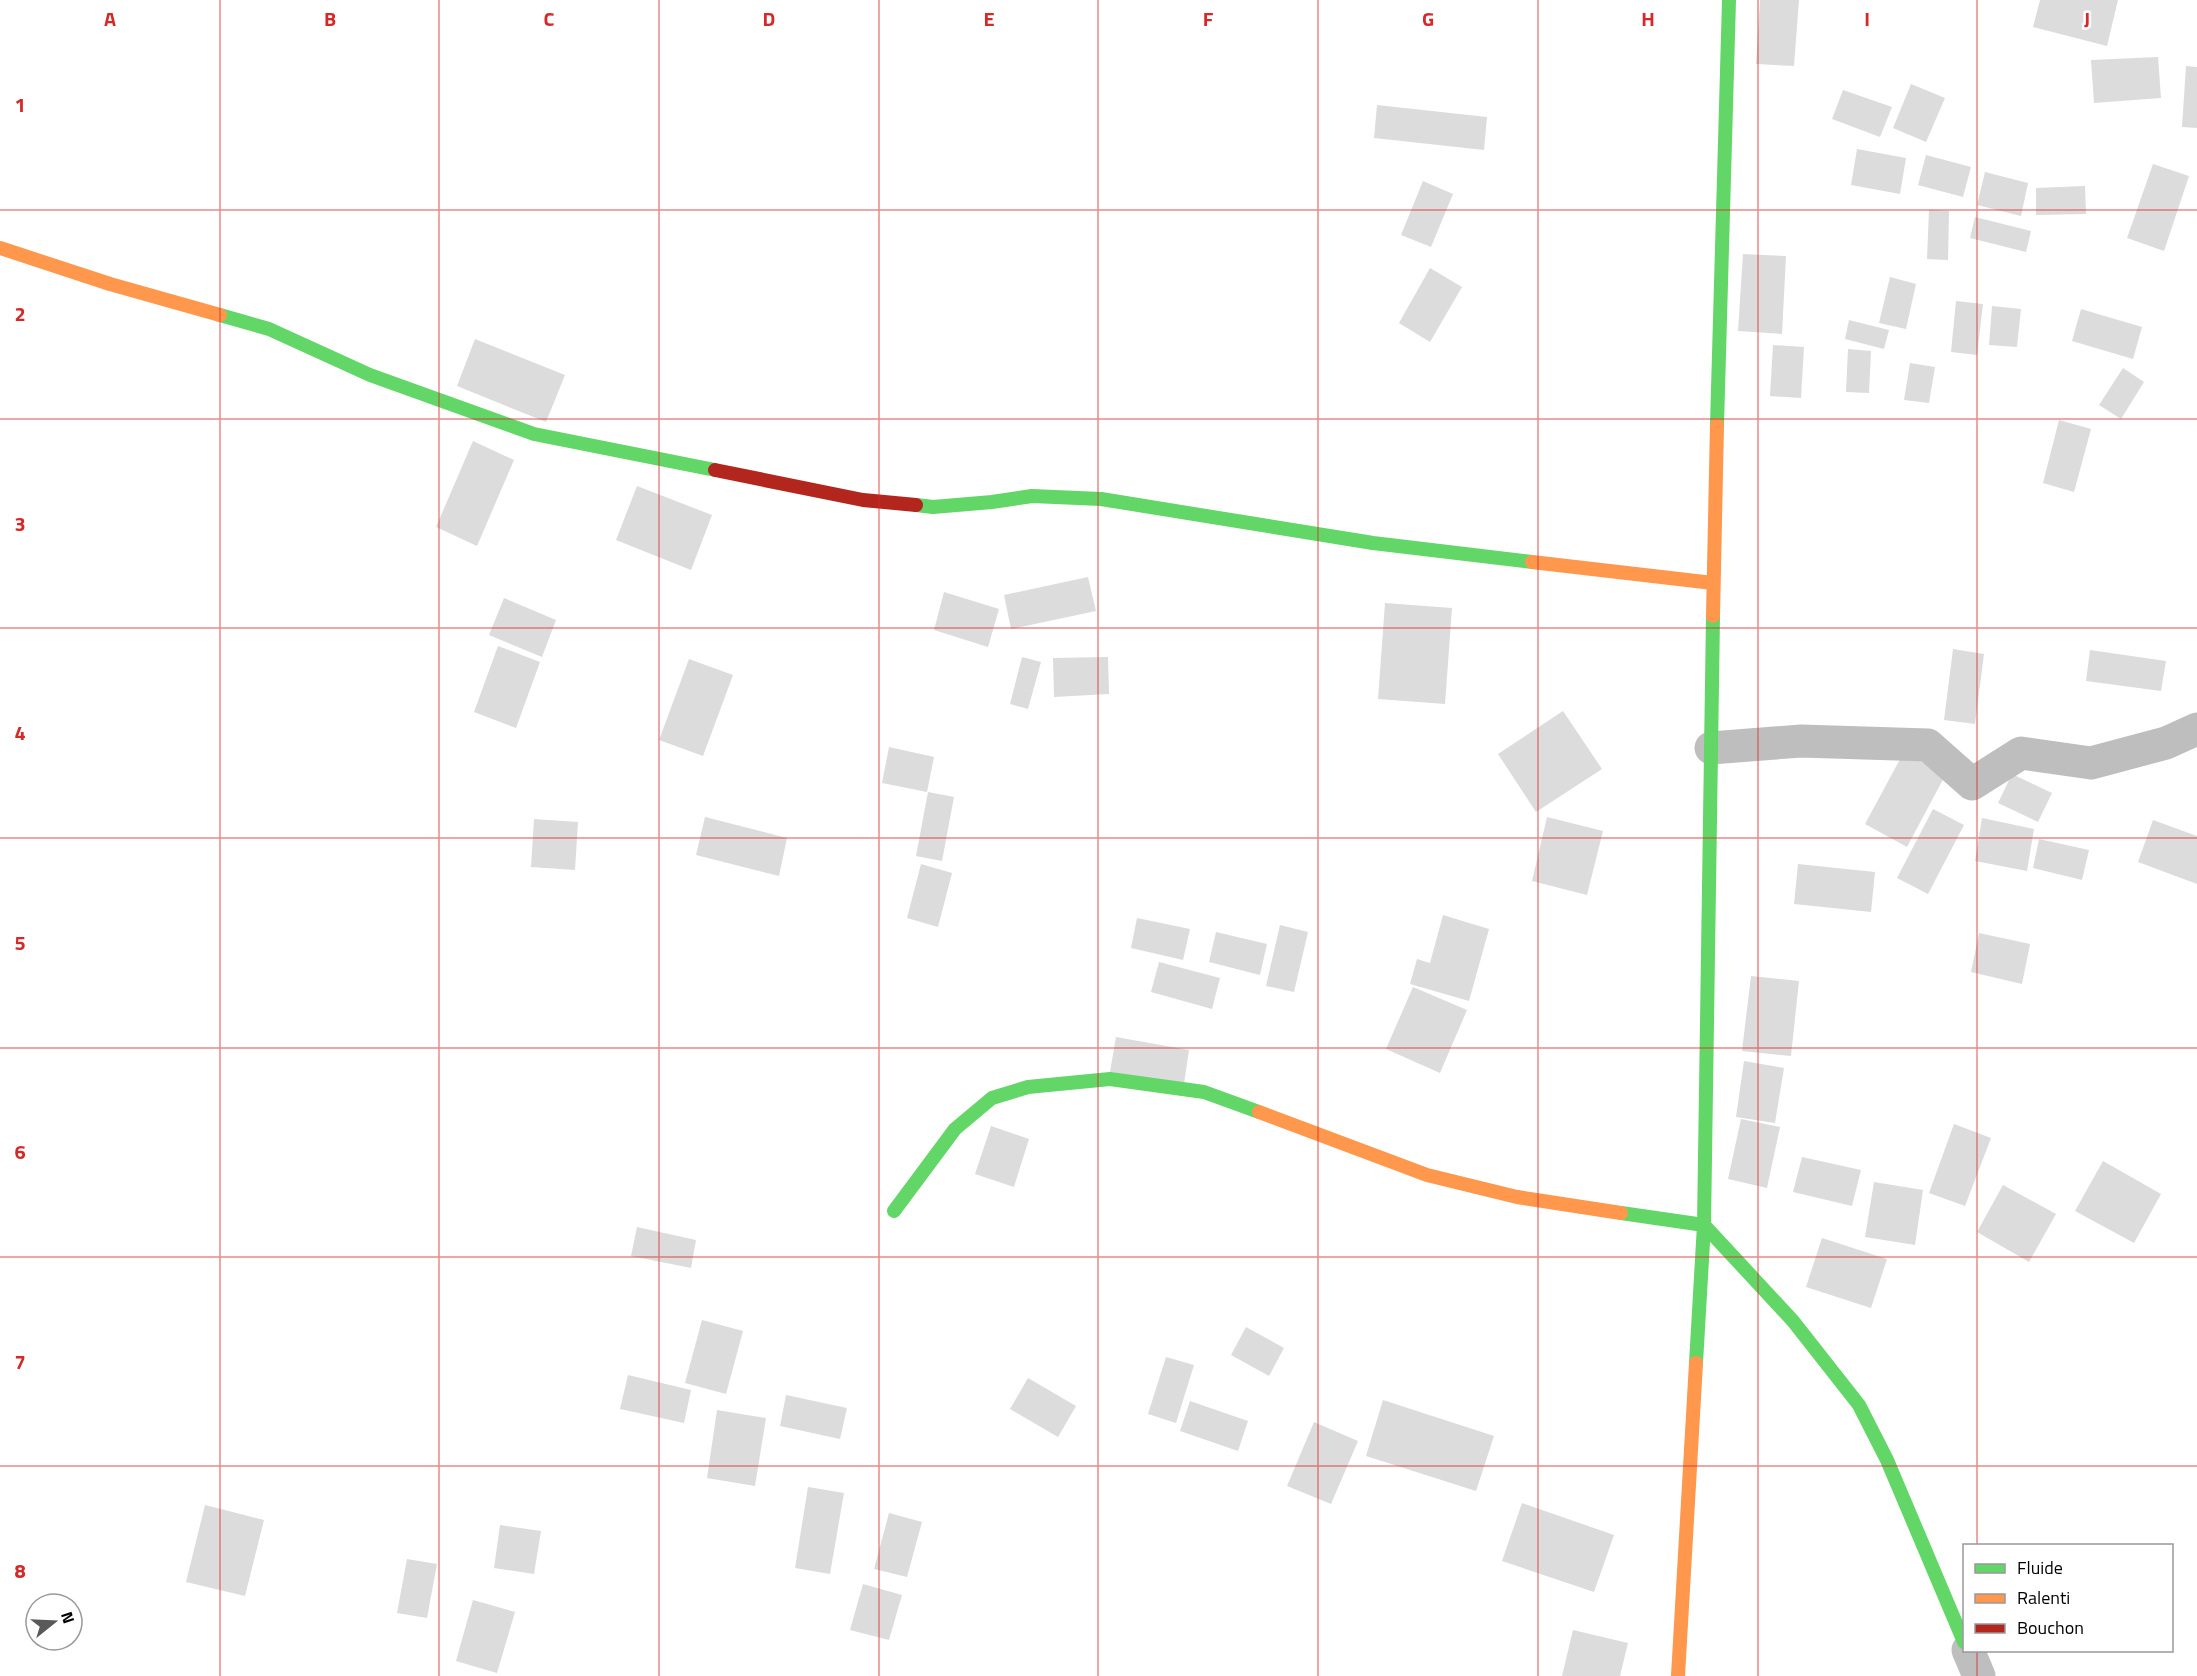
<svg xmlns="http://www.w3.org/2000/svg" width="2197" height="1676" font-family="'Titillium Web',sans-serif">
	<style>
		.building { fill: #dcdcdc }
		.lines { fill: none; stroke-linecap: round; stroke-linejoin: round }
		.street { stroke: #bebebe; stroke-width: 33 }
		.fast { stroke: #63d668; stroke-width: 14 }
		.slow { stroke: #ff974d; stroke-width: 14 }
		.jam { stroke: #b3261e; stroke-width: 14 }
		.grid { fill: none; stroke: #d62828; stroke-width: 1.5; stroke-opacity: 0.55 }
		.grid-label { font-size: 20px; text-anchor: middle; font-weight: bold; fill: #d62828; stroke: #fff; stroke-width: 5; stroke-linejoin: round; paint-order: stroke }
	</style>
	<rect width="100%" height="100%" fill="#fff"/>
	<!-- building -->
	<g class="building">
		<path d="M1760 0H1799L1794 66 1756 64Z"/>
		<path d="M2040 0H2118L2107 46 2033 27Z"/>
		<path d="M2158 57 2161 98 2094 103 2091 60Z"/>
		<path d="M2186 66 2197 67V128L2182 127Z"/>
		<path d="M1911 84 1945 98 1926 142 1893 128Z"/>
		<path d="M1843 90 1892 107 1880 137 1832 119Z"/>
		<path d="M1377 105 1487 117 1484 150 1374 138Z"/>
		<path d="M1857 149 1906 158 1900 194 1851 185Z"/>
		<path d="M1926 155 1971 167 1963 197 1918 185Z"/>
		<path d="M2153 164 2189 176 2164 251 2127 238Z"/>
		<path d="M1985 172 2028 183 2021 216 1977 205Z"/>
		<path d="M1423 181 1453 194 1431 247 1401 235Z"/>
		<path d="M2085 186 2086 214 2036 215V188Z"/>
		<path d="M1929 210 1949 211 1948 260 1927 259Z"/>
		<path d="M1975 217 2031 231 2026 252 1970 238Z"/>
		<path d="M1743 254 1786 256 1782 334 1738 331Z"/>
		<path d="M1430 268 1462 287 1430 342 1399 323Z"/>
		<path d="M1890 277 1916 284 1906 329 1879 323Z"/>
		<path d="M1956 301 1983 304 1977 355 1951 352Z"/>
		<path d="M1992 306 2021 309 2017 347 1989 345Z"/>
		<path d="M2081 309 2142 327 2133 359 2072 341Z"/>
		<path d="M1849 320 1889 330 1884 349 1845 339Z"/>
		<path d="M475 339 565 375 546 422 457 386Z"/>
		<path d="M1773 345 1804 347 1801 398 1770 396Z"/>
		<path d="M1848 349 1871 351 1869 393 1846 392Z"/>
		<path d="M1910 363 1935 367 1929 403 1904 400Z"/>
		<path d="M2123 368 2144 382 2121 419 2099 405Z"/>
		<path d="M2059 420 2091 429 2074 492 2043 483Z"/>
		<path d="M473 441 514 460 477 546 436 527Z"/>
		<path d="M637 486 712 515 691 570 616 540Z"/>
		<path d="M1088 577 1096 611 1011 629 1004 595Z"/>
		<path d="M944 592 999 609 988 647 934 630Z"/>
		<path d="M504 598 556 620 542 657 489 635Z"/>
		<path d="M1385 603 1452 608 1445 704 1378 699Z"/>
		<path d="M498 646 540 662 516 728 474 712Z"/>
		<path d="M1953 649 1984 654 1975 724 1944 720Z"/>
		<path d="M2090 650 2166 661 2161 691 2086 681Z"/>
		<path d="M1022 657 1041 662 1028 709 1010 704Z"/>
		<path d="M1108 657 1109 694 1054 697 1053 658Z"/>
		<path d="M689 659 733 675 703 756 659 740Z"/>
		<path d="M1563 711 1602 769 1536 812 1498 754Z"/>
		<path d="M889 747 934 757 927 792 882 783Z"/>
		<path d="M1905 750 1947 772 1907 847 1865 824Z"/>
		<path d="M2012 774 2052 793 2038 822 1998 803Z"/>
		<path d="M928 792 954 797 942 861 916 856Z"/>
		<path d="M1933 809 1964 825 1928 894 1897 878Z"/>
		<path d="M705 817 787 838 779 876 696 855Z"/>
		<path d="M1547 817 1603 831 1587 895 1532 881Z"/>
		<path d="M1982 818 2034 829 2027 871 1975 861Z"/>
		<path d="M534 819 578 822 575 870 531 867Z"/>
		<path d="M2153 820 2197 836V884L2138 862Z"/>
		<path d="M2039 839 2089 850 2082 880 2033 868Z"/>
		<path d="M921 864 952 873 938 927 907 918Z"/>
		<path d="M1798 864 1875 872 1871 912 1794 904Z"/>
		<path d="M1443 915 1489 929 1469 1001 1410 984 1417 959 1430 963Z"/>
		<path d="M1137 918 1190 929 1183 960 1131 948Z"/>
		<path d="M1280 925 1308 932 1294 992 1266 986Z"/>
		<path d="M1216 932 1267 944 1260 975 1209 962Z"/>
		<path d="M1979 933 2030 944 2022 984 1971 972Z"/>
		<path d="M1159 962 1220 978 1212 1009 1151 992Z"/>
		<path d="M1751 976 1799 981 1791 1056 1742 1051Z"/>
		<path d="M1413 987 1467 1010 1440 1073 1386 1049Z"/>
		<path d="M1116 1037 1189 1050 1184 1084 1110 1072Z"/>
		<path d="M1744 1061 1784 1068 1775 1123 1736 1117Z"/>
		<path d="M1741 1119 1780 1127 1767 1188 1728 1179Z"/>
		<path d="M1954 1124 1991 1138 1965 1206 1929 1193Z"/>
		<path d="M991 1126 1029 1139 1014 1187 975 1174Z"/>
		<path d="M1802 1157 1861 1170 1852 1206 1793 1192Z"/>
		<path d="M2103 1161 2161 1194 2134 1243 2075 1211Z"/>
		<path d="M1874 1182 1923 1190 1915 1245 1865 1237Z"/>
		<path d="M2003 1185 2056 1214 2029 1262 1977 1232Z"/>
		<path d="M637 1227 696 1240 691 1268 631 1256Z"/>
		<path d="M1822 1238 1887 1259 1871 1308 1806 1287Z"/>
		<path d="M702 1320 743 1331 726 1394 685 1383Z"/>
		<path d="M1246 1327 1284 1348 1269 1376 1231 1355Z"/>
		<path d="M1166 1357 1194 1365 1176 1423 1148 1414Z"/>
		<path d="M628 1375 691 1390 684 1423 620 1409Z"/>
		<path d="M1028 1378 1076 1406 1058 1437 1010 1409Z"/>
		<path d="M786 1395 847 1408 840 1439 780 1426Z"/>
		<path d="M1383 1400 1494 1436 1476 1491 1366 1456Z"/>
		<path d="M1190 1401 1248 1421 1238 1451 1180 1431Z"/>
		<path d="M717 1410 766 1418 755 1486 707 1478Z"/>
		<path d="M1314 1422 1358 1441 1331 1504 1287 1486Z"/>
		<path d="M808 1487 844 1493 830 1574 795 1568Z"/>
		<path d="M1522 1503 1614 1535 1594 1592 1502 1561Z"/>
		<path d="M205 1505 264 1520 245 1596 186 1582Z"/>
		<path d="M889 1513 922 1522 907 1577 874 1569Z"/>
		<path d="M500 1525 541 1531 534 1574 494 1568Z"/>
		<path d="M407 1559 437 1564 427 1618 397 1613Z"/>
		<path d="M863 1584 902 1595 889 1640 850 1630Z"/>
		<path d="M473 1600 515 1612 497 1673 456 1661Z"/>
		<path d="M1573 1630 1628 1643 1620 1676H1562Z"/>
	</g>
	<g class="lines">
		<!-- street -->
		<g class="street">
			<path d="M1711 748 1801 741 1928 745 1972 784 2021 753 2091 763 2166 743 2197 729"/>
			<path d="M1968 1650 1979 1676"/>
		</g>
		<!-- fast -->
		<g class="fast">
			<path d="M220 315 269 329 370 375 534 434 715 470"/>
			<path d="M1717 425 1729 0"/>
			<path d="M916 505 933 507 992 502 1032 496 1101 499 1373 543 1532 562"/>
			<path d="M894 1211 955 1129 992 1098 1028 1087 1110 1079 1204 1092 1259 1112"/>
			<path d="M1621 1213 1704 1225 1793 1321 1859 1405 1887 1460 1964 1642"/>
			<path d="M1696 1363 1704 1225 1713 616"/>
		</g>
		<!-- slow -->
		<g class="slow">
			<path d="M0 248 110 284 220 315"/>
			<path d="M1532 562 1713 583"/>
			<path d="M1713 616 1717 425"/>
			<path d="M1259 1112 1427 1175 1517 1197 1621 1213"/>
			<path d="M1678 1676 1696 1363"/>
		</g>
		<!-- jam -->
		<path class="jam" d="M715 470 863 500 916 505"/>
	</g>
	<!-- grid -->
	<path class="grid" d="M220 0V1676M439 0V1676M659 0V1676M879 0V1676M1098 0V1676M1318 0V1676M1538 0V1676M1758 0V1676M1977 0V1546M0 210H2197M0 419H2197M0 628H2197M0 838H2197M0 1048H2197M0 1257H2197M0 1466H2197M1977 1650V1676"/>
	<g class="grid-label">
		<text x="110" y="26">A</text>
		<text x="330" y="26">B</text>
		<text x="549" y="26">C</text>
		<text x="769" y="26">D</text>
		<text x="989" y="26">E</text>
		<text x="1208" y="26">F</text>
		<text x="1428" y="26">G</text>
		<text x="1648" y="26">H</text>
		<text x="1867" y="26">I</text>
		<text x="2087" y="26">J</text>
		<text x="20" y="112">1</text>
		<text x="20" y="321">2</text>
		<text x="20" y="531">3</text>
		<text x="20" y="740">4</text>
		<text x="20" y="950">5</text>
		<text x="20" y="1159">6</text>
		<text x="20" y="1369">7</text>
		<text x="20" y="1578">8</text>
	</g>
	<!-- legend -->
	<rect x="1963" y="1544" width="210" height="108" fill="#ffffff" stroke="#999999" stroke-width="1.5"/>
	<rect x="1975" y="1564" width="30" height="9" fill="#63d668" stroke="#999999" stroke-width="1.5"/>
	<text x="2017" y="1574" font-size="18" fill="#000000">Fluide</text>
	<rect x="1975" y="1594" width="30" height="9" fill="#ff974d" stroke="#999999" stroke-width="1.5"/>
	<text x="2017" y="1604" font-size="18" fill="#000000">Ralenti</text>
	<rect x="1975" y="1624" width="30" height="9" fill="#b3261e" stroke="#999999" stroke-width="1.5"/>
	<text x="2017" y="1634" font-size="18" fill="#000000">Bouchon</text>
	<!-- north arrow -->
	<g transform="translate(54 1622) rotate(72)"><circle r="28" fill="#ffffff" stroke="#999999" stroke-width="1.5"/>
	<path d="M0-4.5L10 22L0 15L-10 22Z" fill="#595959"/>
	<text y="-9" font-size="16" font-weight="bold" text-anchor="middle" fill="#000000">N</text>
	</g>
</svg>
